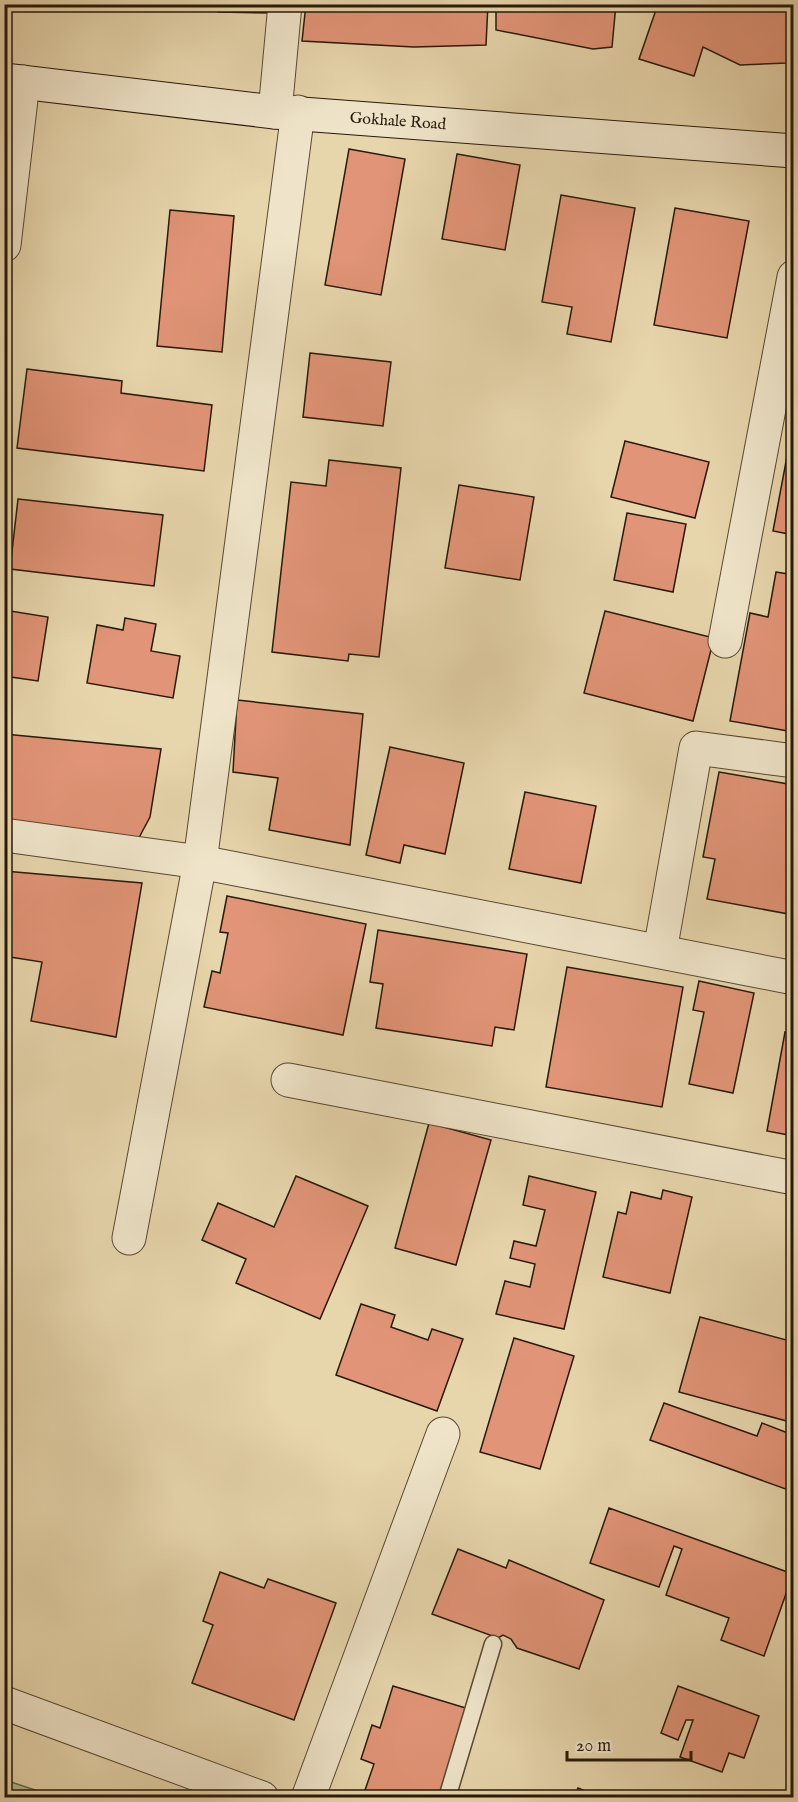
<svg xmlns="http://www.w3.org/2000/svg" width="798" height="1802" font-family="'IM FELL English',serif">
	<style>
		.green { fill: #afbe8e; stroke: #6c6c4c; stroke-width: 1.5 }
		.building { fill: #e19477; stroke: #281909; stroke-width: 1.5 }
		.lines { fill: none; stroke-linecap: round; stroke-linejoin: round }
		.lane-casing { stroke: #584832; stroke-width: 19 }
		.street-casing { stroke: #584832; stroke-width: 35 }
		.secondary-casing { stroke: #281909; stroke-width: 35 }
		.lane { stroke: #efe4c9; stroke-width: 16 }
		.street { stroke: #efe4c9; stroke-width: 33 }
		.secondary { stroke: #efe4c9; stroke-width: 33 }
		.labels { text-anchor: middle; stroke-width: 4.5; stroke-linejoin: round; paint-order: stroke }
		.street-label { font-size: 16px; fill: #281909; stroke: #efe4c9 }
	</style>
	<rect width="100%" height="100%" fill="#e7d5ac"/>
	<filter id="stains"><feTurbulence type="fractalNoise" baseFrequency=".00333" numOctaves="4"/><feColorMatrix values="0 0 0 0 .2 0 0 0 0 .09 0 0 0 0 .02 0 0 0 .5 -.17"/></filter>
	<radialGradient id="worn" r=".72"><stop offset=".6" stop-color="#630" stop-opacity="0"/><stop offset="1" stop-color="#630" stop-opacity=".3"/></radialGradient>
	<!-- green -->
	<path class="green" d="M5 1780 56 1797H5Z"/>
	<!-- building -->
	<g class="building">
		<path d="M219 4H273L271 13 218 12Z"/>
		<path d="M306 4H488L486 45 414 47 302 41Z"/>
		<path d="M496 4H616L612 47 593 49 496 30Z"/>
		<path d="M658 4H794V34L787 63 740 65 703 47 694 76 639 59Z"/>
		<path d="M349 149 405 159 381 295 325 285Z"/>
		<path d="M457 154 520 165 505 250 442 239Z"/>
		<path d="M561 195 635 208 611 342 567 334 572 307 542 302Z"/>
		<path d="M675 208 749 221 727 338 654 325Z"/>
		<path d="M170 210 234 216 222 352 157 346Z"/>
		<path d="M310 353 391 362 383 426 303 417Z"/>
		<path d="M27 369 122 381 121 393 212 405 204 471 17 448Z"/>
		<path d="M794 419V535L773 531Z"/>
		<path d="M625 441 709 462 695 518 611 497Z"/>
		<path d="M329 460 401 468 379 657 349 654 348 661 272 652 291 482 326 486Z"/>
		<path d="M459 485 534 497 520 580 445 568Z"/>
		<path d="M18 499 163 515 154 586 10 569Z"/>
		<path d="M627 513 686 524 673 592 614 580Z"/>
		<path d="M776 572 794 575V732L730 721 750 613 768 617Z"/>
		<path d="M4 610 48 617 38 681 4 676Z"/>
		<path d="M605 611 714 638 693 721 584 693Z"/>
		<path d="M125 618 156 624 151 651 180 656 173 698 87 683 97 625 123 630Z"/>
		<path d="M237 700 363 714 350 845 269 830 278 778 233 772Z"/>
		<path d="M4 734 161 749 150 817 134 847 4 828Z"/>
		<path d="M390 747 464 763 445 854 404 845 400 863 366 855Z"/>
		<path d="M719 772 794 785V915L707 899 715 859 703 857Z"/>
		<path d="M525 792 596 806 581 883 509 869Z"/>
		<path d="M4 871 142 883 116 1037 31 1021 42 962 4 956Z"/>
		<path d="M227 896 366 924 343 1035 204 1007 212 971 220 973 228 933 220 932Z"/>
		<path d="M378 930 527 954 514 1030 495 1027 492 1046 376 1028 383 984 370 982Z"/>
		<path d="M567 967 683 987 662 1107 546 1087Z"/>
		<path d="M699 981 754 993 733 1093 689 1084 704 1012 693 1010Z"/>
		<path d="M785 1032 794 1034V1136L767 1131Z"/>
		<path d="M429 1123 491 1140 456 1265 395 1248Z"/>
		<path d="M296 1176 368 1206 320 1319 236 1283 246 1259 202 1240 218 1203 274 1227Z"/>
		<path d="M529 1176 596 1192 564 1329 496 1314 505 1281 530 1287 535 1264 510 1258 514 1241 536 1246 545 1210 523 1205Z"/>
		<path d="M663 1190 692 1197 670 1293 603 1277 618 1212 626 1214 631 1192 661 1199Z"/>
		<path d="M361 1304 395 1315 391 1327 428 1340 432 1329 463 1339 437 1411 336 1375Z"/>
		<path d="M700 1317 794 1342V1423L679 1392Z"/>
		<path d="M514 1338 574 1356 540 1469 480 1452Z"/>
		<path d="M664 1403 757 1436 762 1423 793 1435 790 1444 794 1446V1492L650 1440Z"/>
		<path d="M609 1508 793 1574 764 1656 721 1640 729 1618 666 1595 682 1549 674 1546 659 1587 590 1563Z"/>
		<path d="M458 1549 506 1568 509 1560 604 1600 579 1669 517 1648 511 1639 503 1635 498 1638 432 1614Z"/>
		<path d="M220 1572 264 1588 268 1579 336 1603 294 1720 192 1683 213 1625 203 1621Z"/>
		<path d="M393 1686 469 1709 443 1798H358L360 1792 364 1793 374 1764 361 1759 372 1725 380 1728Z"/>
		<path d="M678 1686 759 1716 744 1758 729 1753 722 1772 680 1757 693 1720H686L678 1740 661 1733Z"/>
		<path d="M578 1788 602 1798H574Z"/>
	</g>
	<g class="lines">
		<!-- lane casing -->
		<g class="lane-casing">
			<path id="lane" d="M447 1798 493 1644"/>
		</g>
		<!-- street casing -->
		<g class="street-casing">
			<g id="street">
				<path d="M275 112 285 4"/>
				<path d="M4 245 23 82"/>
				<path d="M725 641 794 277"/>
				<path d="M4 835 200 862 794 978"/>
				<path d="M660 951 696 748 794 761"/>
				<path d="M288 1080 794 1178"/>
				<path d="M129 1238 200 862 298 112"/>
				<path d="M4 1703 262 1798"/>
				<path d="M308 1798 443 1434"/>
			</g>
		</g>
		<!-- secondary casing -->
		<g class="secondary-casing">
			<path id="secondary" d="M4 80 275 112 794 151"/>
		</g>
		<!-- lane -->
		<use href="#lane" class="lane"/>
		<!-- street -->
		<use href="#street" class="street"/>
		<!-- secondary -->
		<use href="#secondary" class="secondary"/>
	</g>
	<g class="labels">
		<!-- street labels -->
		<g class="street-label">
			<text transform="translate(398 120) rotate(4)" y="6">Gokhale Road</text>
		</g>
	</g>
	<!-- margin -->
	<rect width="798" height="1802" fill="none" stroke="#e7d5ac" stroke-width="24"/>
	<rect x="6" y="6" width="786" height="1790" fill="none" stroke="#281909" stroke-width="3"/>
	<rect x="12" y="12" width="774" height="1778" fill="none" stroke="#281909" stroke-width="1.5"/>
	<!-- scale -->
	<path d="M567 1751v9h124v-9" fill="none" stroke="#281909" stroke-width="3"/>
	<text x="576" y="1751" font-size="18" fill="#281909" stroke="#efe4c9" stroke-width="4.5" paint-order="stroke">20 m</text>
	<rect width="100%" height="100%" filter="url(#stains)"/>
	<rect width="100%" height="100%" fill="url(#worn)"/>
</svg>
